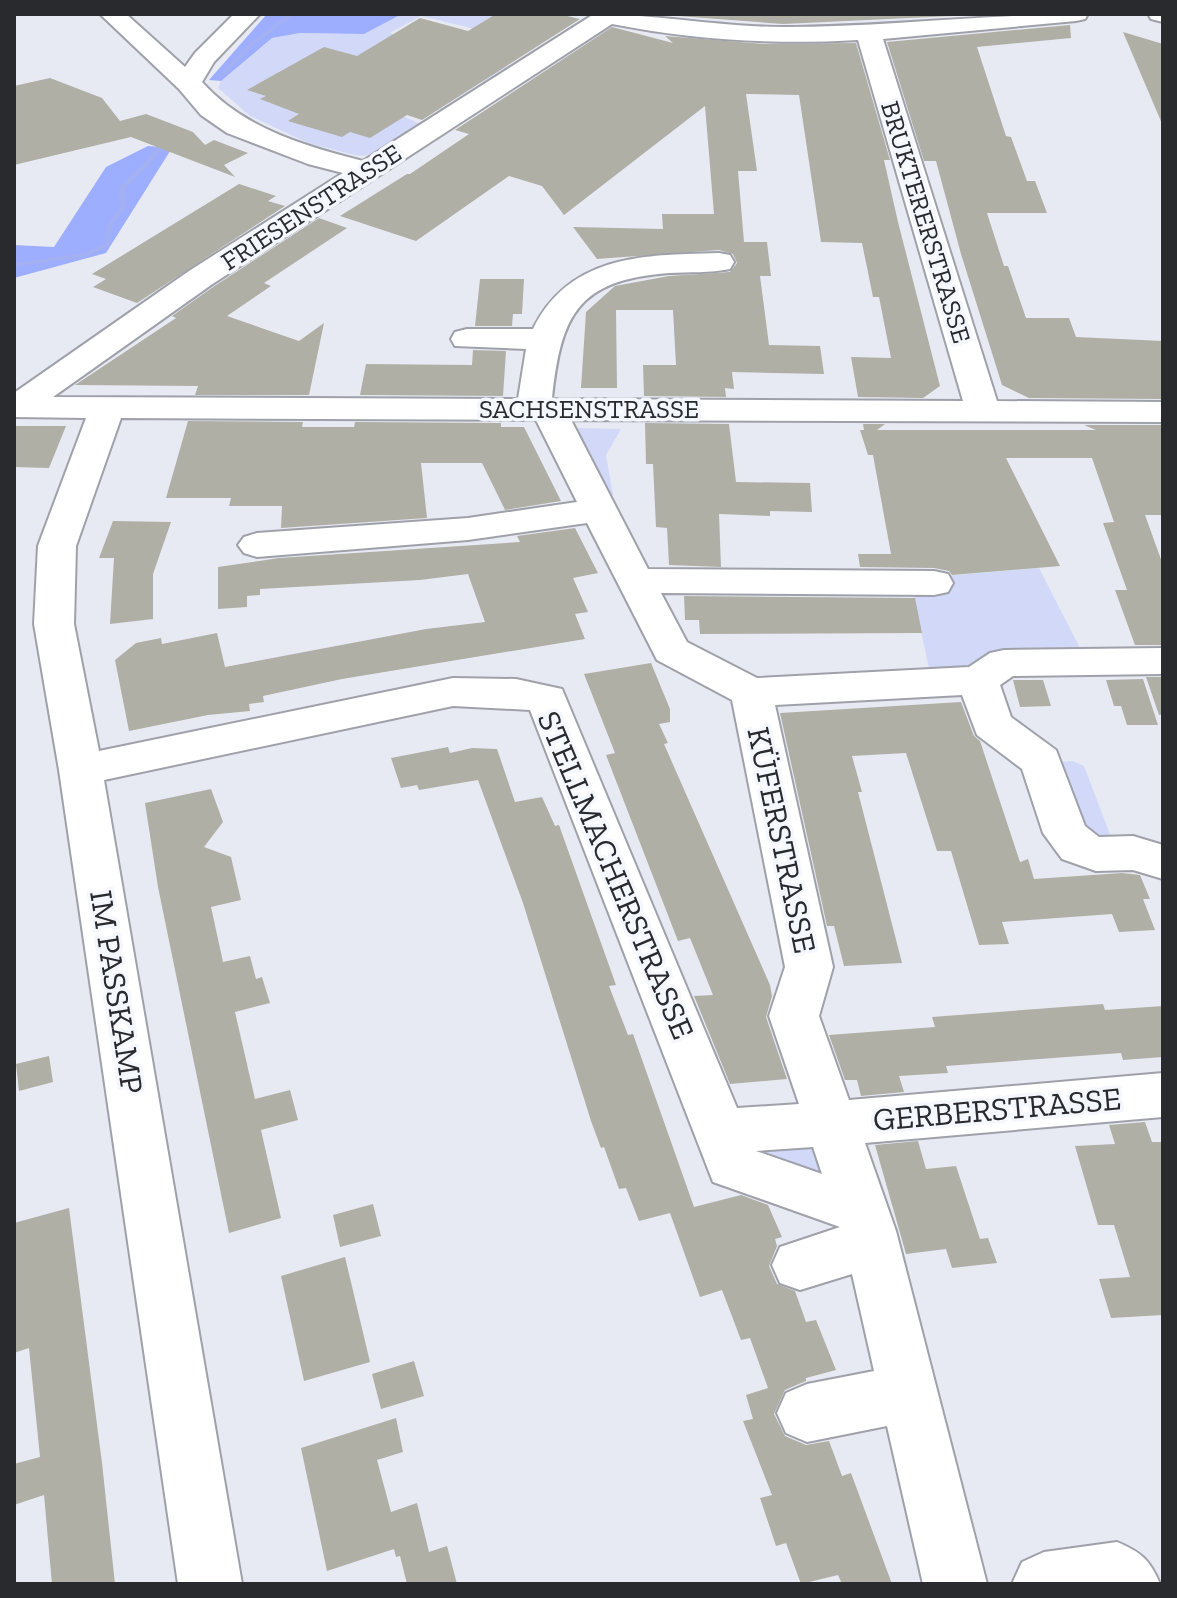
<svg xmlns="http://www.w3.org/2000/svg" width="1177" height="1598" font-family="'Zilla Slab',serif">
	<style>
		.green { fill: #d2d9f8 }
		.forest { fill: #9dadff }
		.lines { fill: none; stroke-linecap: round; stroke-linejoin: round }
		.stream { fill: #a3b0f2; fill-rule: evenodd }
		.building { fill: #afafa6 }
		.minor-casing { stroke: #9fa1aa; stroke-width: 4 }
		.minor { fill: #fff; fill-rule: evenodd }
		.labels { text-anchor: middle; stroke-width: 7; stroke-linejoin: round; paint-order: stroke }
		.far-street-label { font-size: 26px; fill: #292a2d; stroke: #f5f7ff }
		.street-label { font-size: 32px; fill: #292a2d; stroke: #f5f7ff }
	</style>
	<rect width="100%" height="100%" fill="#e8eaf3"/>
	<!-- green -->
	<g class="green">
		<path d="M402 14H489L527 25 508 37 421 16 390 33 507 66 483 82 431 67 372 102 423 125 385 149 364 156 354 155 308 143 250 116 218 88 221 81 272 38 300 33 364 34Z"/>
		<path d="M574 428 621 429 606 455 613 495H600Z"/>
		<path d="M1039 568 1082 652H993L961 671 930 673 911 585 921 578Z"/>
		<path d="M1073 761 1084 766 1111 837 1090 843 1060 762Z"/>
		<path d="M821 1139 823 1185 741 1145Z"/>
	</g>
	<!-- forest -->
	<g class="forest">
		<path d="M267 14H402L364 34 300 33 272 38 221 81 209 80Z"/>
		<path d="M148 146 172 148 106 253 14 278V245L54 247 106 167Z"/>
	</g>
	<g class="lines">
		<!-- stream -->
		<g class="stream">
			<path d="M288 14H295L254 45 224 76H220V74L250 43Z"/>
			<path d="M164 139 169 140 147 168 127 186 125 194 127 206 112 226 110 245 85 257 14 267V263L83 253 105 243 106 226 121 206 118 194 121 185 142 165Z"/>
		</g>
	</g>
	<!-- building -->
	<g class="building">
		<path d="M496 14H559L580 19 422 120 407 115 370 138 350 132 342 137 288 121 299 114 260 99 266 96 247 90 324 47 357 56 420 18 468 31Z"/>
		<path d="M652 14H994L783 24Z"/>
		<path d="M1070 25 1071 38 977 47 1006 136 1011 137 1027 181H1035L1047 213H987L1004 266H1008L1026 318H1069L1076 337 1163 341V399L1029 398 1002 385 961 254 936 161H924L887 42Z"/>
		<path d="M612 27 673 43 665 36 765 44 856 43 890 160H884L898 222 940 386 923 398 858 397 851 357 891 358 879 297H873L862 243 821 242 799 95 746 94 757 171H738L744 242H767L771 276H760L769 345 820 346 824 374 732 372 734 389 725 388 726 397 644 396 643 365H676L673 310H616L617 388H581L586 312 615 286 669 276 730 272 737 263 733 254 719 250 597 259 573 227 663 229 662 214H714L705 106 564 215 542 186 509 176 416 241 340 216 407 174H410L469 134 455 130Z"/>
		<path d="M1123 32 1163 44V126Z"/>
		<path d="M50 78 102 98 120 121 146 114 193 132 205 145 214 140 248 153 224 165 235 177 131 137 14 165V86Z"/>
		<path d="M239 184 276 196 268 201 285 206 137 303 93 287 106 279 92 274Z"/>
		<path d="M319 218 347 228 264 283 271 286 227 316 299 341 324 323 309 395H195L198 386 75 385 176 318 172 316 213 287Z"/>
		<path d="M480 279H524L522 314H513L512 326H475Z"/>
		<path d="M473 350 506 351 503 396 360 395 366 364 472 365Z"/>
		<path d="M188 421 303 422 302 427H354L355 422 501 423V427H524L561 501 505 510 482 463H421L427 518 281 528 282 506H229L231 498H166Z"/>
		<path d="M645 423 729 424 736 482 810 483 812 512 770 511V516L719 514 721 567 669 565 667 528 656 527 653 464H646Z"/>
		<path d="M863 424H885L877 430H1096L1084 425H1163V515H1145L1163 565V645H1135L1115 590H1127L1103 523 1114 522 1092 458H1006L1060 566 952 575 949 571 934 568 860 567 858 554H891L873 455H868L860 430H864Z"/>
		<path d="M14 426H66L49 468 14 467Z"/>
		<path d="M113 521 171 522 153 574V619L110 624 114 558H99Z"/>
		<path d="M575 528 598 573 573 578 588 612 575 614 585 639 342 679 263 696 264 702 249 704 250 711 208 715 129 731 115 660 136 643 161 638 162 644 217 633 225 667 426 629 485 622 468 574 420 580 260 589V595L247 596V607L218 609V567L279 558 520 542 517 536Z"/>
		<path d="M684 596 915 598 922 633 700 634 699 620H685Z"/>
		<path d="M651 663 670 709V722L659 724 668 743 664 744 770 985 772 996 766 1017 787 1079 730 1084 694 996 713 995 690 938 678 941 606 755 615 753 584 674Z"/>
		<path d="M1146 677H1163V714L1159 715Z"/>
		<path d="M1143 679 1158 725H1127L1121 706H1114L1106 680Z"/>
		<path d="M1013 680H1043L1051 706 1020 707Z"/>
		<path d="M961 702 974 736 980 741 1020 862 1028 859 1034 879 1122 873 1140 875 1150 899H1143L1155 930 1119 932 1112 914 1002 922 1009 944 979 945 951 851H937L906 753 852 756 862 792H858L902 963 844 966 834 926H827L780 713Z"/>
		<path d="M448 747 450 753 472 748 497 749 515 802 542 797 555 826 559 825 616 985 609 986 628 1035 633 1034 694 1207 741 1195 768 1205 782 1237 775 1239 777 1246 769 1266 777 1284 795 1291 806 1322 816 1320 836 1370 806 1378V1381L785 1390 774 1414 785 1436 806 1445 829 1441 842 1476 851 1473 892 1584H842L838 1575 801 1584 786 1543 776 1546 760 1498 772 1495 743 1421 753 1419 746 1395 768 1388 750 1338 741 1340 722 1290 700 1297 670 1213 639 1221 626 1188 619 1189 604 1147 601 1148 591 1121 523 903 478 780 419 790 417 785 401 788 391 758Z"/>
		<path d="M211 789 223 822 204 847 231 857 241 900 211 907 223 962 250 956 256 979 262 977 270 1003 235 1012 255 1099 290 1090 298 1120 261 1130 281 1218 229 1233 158 887 145 803Z"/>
		<path d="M1103 1004 1105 1010 1163 1006V1057L1123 1060 1121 1053 946 1066 948 1073 899 1076 904 1092 861 1096 857 1080H845L829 1035 935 1027 932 1017Z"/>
		<path d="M49 1056 53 1082 19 1091 16 1064Z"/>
		<path d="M1145 1122 1152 1142H1163V1315L1111 1318 1099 1279 1130 1277 1114 1225H1098L1075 1146 1115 1144 1109 1125Z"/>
		<path d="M918 1141 926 1169 956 1166 980 1239 988 1238 997 1263 952 1268 946 1249 906 1254 875 1145Z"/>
		<path d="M373 1204 381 1236 340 1247 333 1215Z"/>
		<path d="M69 1208 102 1463 115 1584H52L44 1495 14 1505V1464L40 1457 29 1348 14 1353V1223Z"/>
		<path d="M345 1257 370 1362 304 1381 281 1276Z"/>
		<path d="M414 1361 424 1396 381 1409 372 1374Z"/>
		<path d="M396 1418 403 1452 377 1460 391 1512 417 1503 429 1552 447 1546 457 1584H407L400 1556 396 1557 394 1549 327 1571 301 1448Z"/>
	</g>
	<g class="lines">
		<!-- minor casing -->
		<g class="minor-casing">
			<g id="minor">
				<path d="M100 14H126L185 67 195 53 234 14H260L214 62 202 82C243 128 304 146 363 161L594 14C657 14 719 27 783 27 885 27 986 14 1088 14L1085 19 1076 21 883 39 997 401 1163 402V422L571 420 648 569 934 571 948 574 953 583 948 592 934 595 661 593 687 642 757 678 969 667 990 653 1004 650 1163 648V674L1013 676 1000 685 1011 717 1056 750 1085 826 1099 837 1133 836 1163 845V879L1133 870 1096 871 1062 859 1043 833 1022 769 977 735 962 695 775 705 833 967 819 1016 849 1100 1163 1073V1117L865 1143 896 1231 987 1584H923L887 1426 807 1442 786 1433 777 1413 786 1393 807 1384 874 1371 852 1274 800 1290 780 1283 772 1265 780 1247 840 1227 713 1182 530 710 453 706 104 780 242 1584H178L59 770 34 624 38 546 86 418 14 417V393L189 271 343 173 308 164 227 133 201 115 179 89ZM612 24C694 40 775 45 858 40L963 401 552 399C561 315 577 280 669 273 689 272 710 273 730 269L734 262 730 255 719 253C645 255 570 254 533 329H467L455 332 451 339 455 346 526 349 518 399 53 397 211 285ZM121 418 536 420 577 502 468 518 257 533 244 537 238 545 244 553 257 557 468 540 587 523 657 660 732 700 785 967 769 1016 799 1104 737 1108 562 689 516 679 453 678 99 751 74 624 76 546ZM813 1147 822 1174 756 1151Z"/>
				<path d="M1148 14H1163V22L1151 19Z"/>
				<path d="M1117 1542C1141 1552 1150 1560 1160 1584H1012L1022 1562 1044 1552Z"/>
			</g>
		</g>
		<!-- minor -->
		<use href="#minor" class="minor"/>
	</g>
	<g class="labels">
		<!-- far-street labels -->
		<g class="far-street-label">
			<text transform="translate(311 207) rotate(-33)" y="9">FRIESENSTRASSE</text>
			<text transform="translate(926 222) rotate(73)" y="9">BRUKTERERSTRASSE</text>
			<text x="589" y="418">SACHSENSTRASSE</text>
		</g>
		<!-- street labels -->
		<g class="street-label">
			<text transform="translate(782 840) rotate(78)" y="11">KÜFERSTRASSE</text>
			<text transform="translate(616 875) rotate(67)" y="11">STELLMACHERSTRASSE</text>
			<text transform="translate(117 992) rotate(81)" y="11">IM PASSKAMP</text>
			<text transform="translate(997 1109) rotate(-5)" y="11">GERBERSTRASSE</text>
		</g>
	</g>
	<!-- border -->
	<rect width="1177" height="1598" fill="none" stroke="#292a2d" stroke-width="32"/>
</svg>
